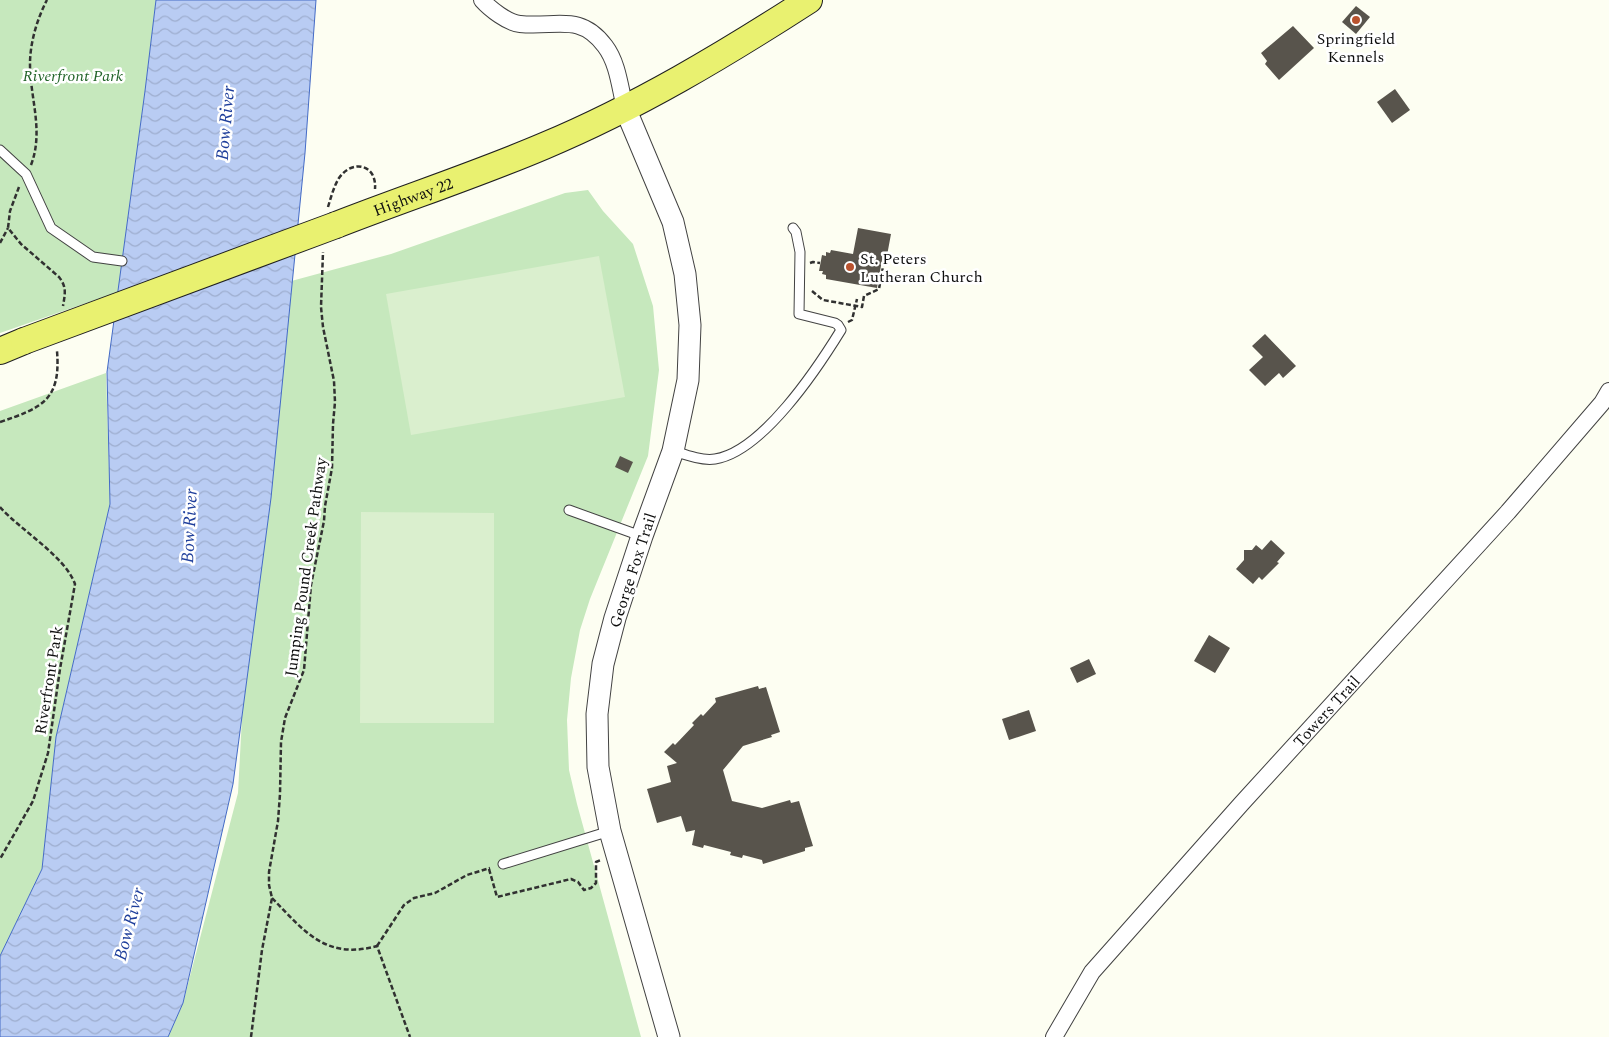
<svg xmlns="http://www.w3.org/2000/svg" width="1609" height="1037" font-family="Spectral,serif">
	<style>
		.park { fill: #c6e8bd }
		.pitch { fill: #daefce }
		.water { fill: url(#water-waves); stroke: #446bc6 }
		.building { fill: #58544c }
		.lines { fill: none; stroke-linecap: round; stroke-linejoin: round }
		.service-casing { stroke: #424242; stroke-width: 11 }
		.minor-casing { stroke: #424242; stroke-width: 18 }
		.tertiary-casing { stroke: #424242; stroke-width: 23 }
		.primary-casing { stroke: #202020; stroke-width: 28 }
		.path { stroke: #313131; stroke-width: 2.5; stroke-dasharray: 5 2.5; stroke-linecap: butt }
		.service { stroke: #fff; stroke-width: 9 }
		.minor { stroke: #fff; stroke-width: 16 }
		.tertiary { stroke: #fff; stroke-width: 21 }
		.primary { stroke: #e9f170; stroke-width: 26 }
		.primary-bridge-casing { stroke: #202020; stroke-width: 28; stroke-linecap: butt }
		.primary-bridge { stroke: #e9f170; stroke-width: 26 }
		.poi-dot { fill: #b9522e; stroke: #fff; stroke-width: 2 }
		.labels { text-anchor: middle; stroke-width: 5; stroke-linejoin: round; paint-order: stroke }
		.poi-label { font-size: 16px; fill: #0f0f0f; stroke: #fff }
		.park-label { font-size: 16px; font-style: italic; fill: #226429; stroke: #fff }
		.street-label { font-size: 16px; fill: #0f0f0f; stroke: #fff }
		.water-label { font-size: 18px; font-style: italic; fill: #1e3e9b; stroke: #fff }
	</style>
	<defs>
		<pattern id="water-waves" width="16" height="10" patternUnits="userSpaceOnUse" patternTransform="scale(1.25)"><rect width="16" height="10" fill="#b9ccf3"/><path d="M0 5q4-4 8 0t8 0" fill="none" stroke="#9eaecf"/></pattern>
	</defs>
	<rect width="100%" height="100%" fill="#fdfef2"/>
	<!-- park -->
	<g class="park">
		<path d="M0 0H156L145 91 118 292 0 333Z"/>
		<path d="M588 190 603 211 633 244 653 306 659 370 648 456 590 599 580 630 571 678 567 720 569 770 577 804 641 1037H168L183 1003 238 793 250 566 284 283 391 254 565 193Z"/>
		<path d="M106 373 110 504 56 737 42 869 0 956V411Z"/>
	</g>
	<!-- pitch -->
	<g class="pitch">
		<path d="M599 256 625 397 411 435 386 294Z"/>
		<path d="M361 512 494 513V723H360Z"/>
	</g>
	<!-- water -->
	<path class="water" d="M156 0H316L305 153 271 498 233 784 183 1003 168 1037H0V956L42 869 56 737 110 504 107 372 145 91Z"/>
	<!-- building -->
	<g class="building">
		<path d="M1356 6 1370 17 1356 34 1342 22Z"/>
		<path d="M1293 26 1314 48 1279 80 1265 64 1267 61 1261 53Z"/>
		<path d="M1395 89 1410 110 1392 123 1377 102Z"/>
		<path d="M858 228 891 234 886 261 882 260 877 288 826 279V275L822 274 823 271H819L822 255 826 256V252L830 253 831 250 853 254Z"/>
		<path d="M1265 334 1296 366 1283 378 1279 373 1265 386 1249 370 1263 357 1252 346Z"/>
		<path d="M620 456 633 462 628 473 615 467Z"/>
		<path d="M1271 540 1285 553 1277 562 1279 563 1262 580 1259 577 1253 584 1236 569 1244 560V550H1252L1256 545 1262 550Z"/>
		<path d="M1209 635 1230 648 1215 673 1194 661Z"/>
		<path d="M1089 659 1096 674 1077 683 1070 668Z"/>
		<path d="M758 686 759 689 766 687 780 732 771 735 772 737 743 746 723 770 732 801 762 808 790 800 791 803 799 801 813 846 805 848V851L763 864 762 860 743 855 742 858 730 855 731 852 704 845 703 848 692 845 695 830 686 832 681 816 657 823 647 789 671 782 667 766 677 763 664 752 673 743 675 745 694 725 692 723 701 714 703 716 716 702 715 698Z"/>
		<path d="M1029 710 1036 731 1009 740 1002 719Z"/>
	</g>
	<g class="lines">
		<!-- service casing -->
		<g class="service-casing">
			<g id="service">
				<path d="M0 150 26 174 51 228 93 257 122 261"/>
				<path d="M674 451C686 455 702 461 715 459 762 452 817 369 841 330L838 325 835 323 799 314 800 252 796 232 793 228"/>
				<path d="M569 510 641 536"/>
				<path d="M503 864 610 831"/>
			</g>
		</g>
		<!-- minor casing -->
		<g class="minor-casing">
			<g id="minor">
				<path d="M482 0C490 9 508 23 520 24 555 28 580 12 605 46 618 63 620 88 625 108"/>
				<path id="s1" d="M1054 1037 1092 972 1242 803 1508 512 1602 403 1609 391"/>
			</g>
		</g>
		<!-- tertiary casing -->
		<g class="tertiary-casing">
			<path id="tertiary" d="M625 108 673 222 685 274 690 325 689 352 688 380 673 451 642 536 615 618 603 664 597 714 598 767 610 831 669 1037"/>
		</g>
		<!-- primary casing -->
		<g class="primary-casing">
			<g id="primary">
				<path id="s2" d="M336 225C405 198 476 175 544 146 637 107 724 55 809 0"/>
				<path d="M0 351 24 341"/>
			</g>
		</g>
		<!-- path -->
		<g class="path">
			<path d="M31 165C44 131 30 98 30 64 30 43 37 19 47 0"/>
			<path d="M19 187 10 211 8 228 21 244 59 277C67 287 65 294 63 306"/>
			<path d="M328 207C331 197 334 186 339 178 352 159 377 164 375 189"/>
			<path d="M0 243 8 228"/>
			<path d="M810 263 813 262 820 263"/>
			<path d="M812 291 823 300 862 307 864 296 879 289 884 261"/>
			<path d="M848 322 852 320 857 299"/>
			<path d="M0 422C42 408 61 400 57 351"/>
			<path d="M0 507C20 530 65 556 75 584L60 669 48 753 33 801 0 859"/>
			<path d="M489 869 497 897 571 879 578 882 584 890 591 888 596 883V862L601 860"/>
			<path d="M272 898C305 932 326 960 377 946L410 1037"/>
			<path d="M377 946 404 905 414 898 435 893 467 875 490 868"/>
			<path d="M251 1037 262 950 272 898 269 885V872L278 821 280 794 281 742 285 718 304 670 311 585 324 521 325 506 332 468 333 424 335 402 334 381 323 327 321 307 323 252"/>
		</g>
		<!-- service -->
		<use href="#service" class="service"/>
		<!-- minor -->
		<use href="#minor" class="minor"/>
		<!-- tertiary -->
		<use href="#tertiary" class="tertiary"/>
		<!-- primary -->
		<use href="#primary" class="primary"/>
		<!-- primary-bridge casing -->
		<g class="primary-bridge-casing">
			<path id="primary-bridge" d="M24 341 336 225"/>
		</g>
		<!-- primary-bridge -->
		<use href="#primary-bridge" class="primary-bridge"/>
	</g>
	<!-- markers -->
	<g class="poi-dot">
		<circle cx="1356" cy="20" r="5"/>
		<circle cx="850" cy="267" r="5"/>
	</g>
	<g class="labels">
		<!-- poi labels -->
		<g class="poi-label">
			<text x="1356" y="44">Springfield<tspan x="1356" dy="18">Kennels</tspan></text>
			<text x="860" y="264" text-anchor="start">St. Peters<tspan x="860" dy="18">Lutheran Church</tspan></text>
		</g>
		<!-- park labels -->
		<g class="park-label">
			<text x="73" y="81">Riverfront Park</text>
		</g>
		<!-- street labels -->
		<g class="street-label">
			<text dy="6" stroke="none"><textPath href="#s2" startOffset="82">Highway 22</textPath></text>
			<text transform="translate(305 567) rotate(-82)" y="6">Jumping Pound Creek Pathway</text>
			<text transform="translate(632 570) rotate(-72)" y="6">George Fox Trail</text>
			<text transform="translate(48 680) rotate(-81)" y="6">Riverfront Park</text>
			<text dy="6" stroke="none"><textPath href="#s1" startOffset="426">Towers Trail</textPath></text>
		</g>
		<!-- water labels -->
		<g class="water-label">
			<text transform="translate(225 123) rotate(-85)" y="6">Bow River</text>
			<text transform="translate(189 526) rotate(-87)" y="6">Bow River</text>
			<text transform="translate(129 924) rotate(-75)" y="6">Bow River</text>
		</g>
	</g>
</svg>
